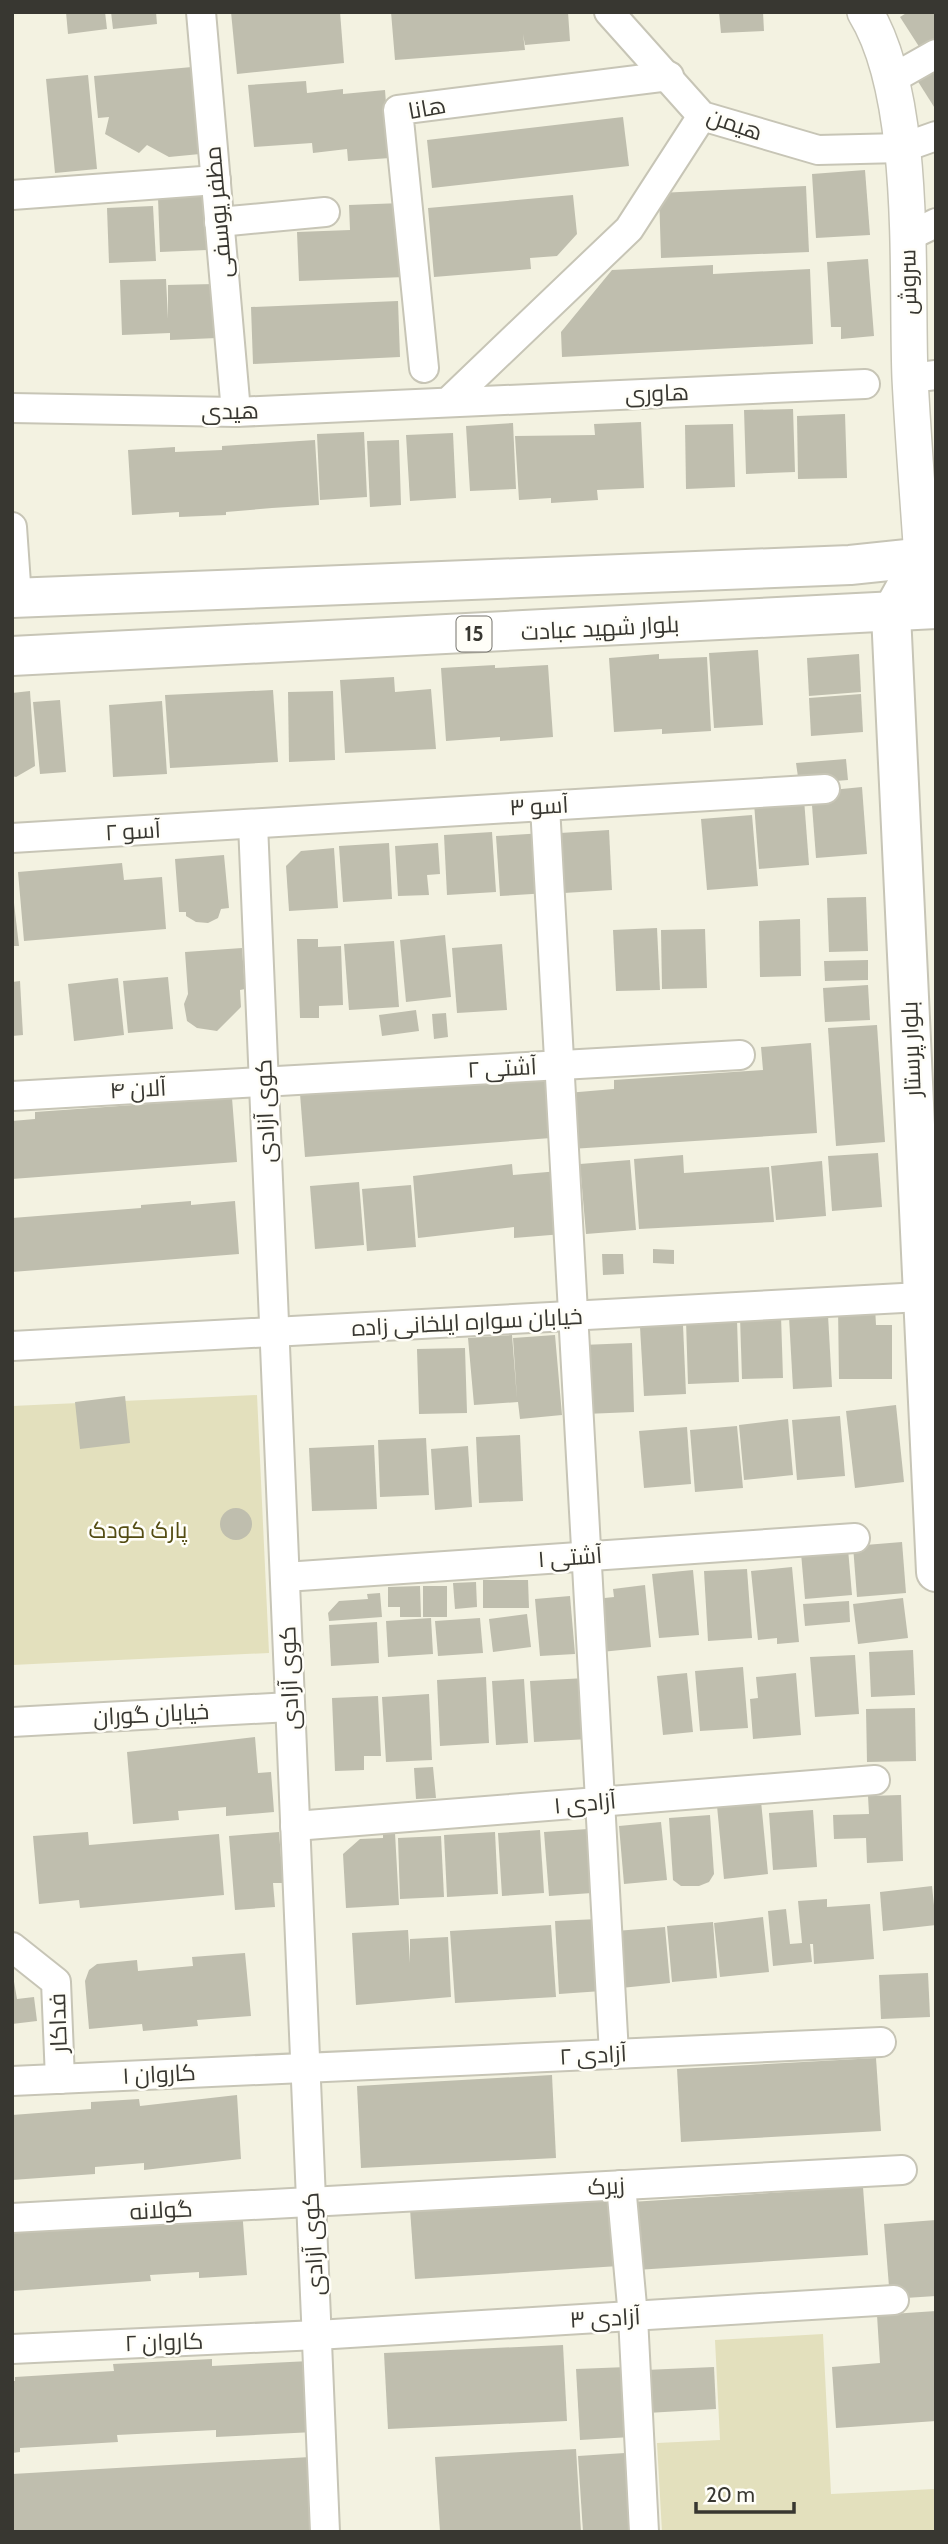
<svg xmlns="http://www.w3.org/2000/svg" width="948" height="2544" font-family="Cabin,Cairo,sans-serif">
	<style>
		.green { fill: #e3e0bd }
		.building { fill: #bfbeae }
		.lines { fill: none; stroke-linecap: round; stroke-linejoin: round }
		.minor-casing { stroke: #c7c5b6; stroke-width: 32 }
		.tertiary-casing { stroke: #c7c5b6; stroke-width: 38 }
		.secondary-casing { stroke: #c7c5b6; stroke-width: 42 }
		.primary-casing { stroke: #c7c5b6; stroke-width: 42 }
		.minor { stroke: #fff; stroke-width: 28 }
		.tertiary { stroke: #fff; stroke-width: 35 }
		.secondary { stroke: #fff; stroke-width: 38 }
		.primary { stroke: #fff; stroke-width: 38 }
		.labels { text-anchor: middle; stroke-width: 5; stroke-linejoin: round; paint-order: stroke }
		.shield { fill: #fffef8; stroke: #74736d; stroke-width: 2 }
		.shield-label { font-size: 21px; font-weight: bold; fill: #383731 }
		.street-label { font-size: 23px; fill: #383731; stroke: #fffef8 }
		.park-label { font-size: 23px; fill: #544d13; stroke: #fffef8 }
	</style>
	<rect width="100%" height="100%" fill="#f3f2e1"/>
	<!-- green -->
	<g class="green">
		<path d="M257 1395 269 1653 12 1665V1406Z"/>
		<path d="M823 2334 831 2494 935 2489 936 2532H662L657 2443 720 2440 715 2340Z"/>
	</g>
	<!-- building -->
	<g class="building">
		<path d="M66 12H105L107 29 68 34Z"/>
		<path d="M111 12H156L157 24 113 29Z"/>
		<path d="M231 12H340L344 63 237 74Z"/>
		<path d="M391 12H568L570 41 525 45 523 34 525 50 395 60Z"/>
		<path d="M719 12H763L764 31 721 33Z"/>
		<path d="M908 12H936V53L927 59 900 17Z"/>
		<path d="M192 67 200 154 169 157 147 145 139 153 105 134 109 117 98 118 94 76Z"/>
		<path d="M936 69V110L917 80Z"/>
		<path d="M88 75 97 169 55 173 46 79Z"/>
		<path d="M306 81 307 93 343 89V94L385 90 390 158 348 161 347 149 313 153 312 143 254 147 248 85Z"/>
		<path d="M623 117 629 166 432 188 427 140Z"/>
		<path d="M865 170 870 235 816 238 812 174Z"/>
		<path d="M806 186 809 252 661 258 659 193Z"/>
		<path d="M205 195 207 250 160 252 158 197Z"/>
		<path d="M573 195 577 234 557 256 530 258 531 269 434 277 428 208Z"/>
		<path d="M402 203 405 277 299 281 297 232 350 230 349 205Z"/>
		<path d="M153 206 156 261 109 263 107 208Z"/>
		<path d="M868 259 874 336 841 339V327H831L827 262Z"/>
		<path d="M713 265V274L810 269 813 344 562 357 561 332 612 270Z"/>
		<path d="M166 279 168 319V285L215 284 217 338 170 340V333L122 335 120 280Z"/>
		<path d="M398 301 400 357 253 364 251 307Z"/>
		<path d="M793 409 795 472 746 474 744 410Z"/>
		<path d="M845 414 847 478 798 479 797 416Z"/>
		<path d="M641 422 644 488 597 490 598 500 551 503V498L519 500 515 436 595 435 594 424Z"/>
		<path d="M513 423 516 489 470 491 466 426Z"/>
		<path d="M733 424 735 487 686 489 685 425Z"/>
		<path d="M364 432 367 497 320 500 317 434Z"/>
		<path d="M453 433 456 498 410 501 406 435Z"/>
		<path d="M315 440 319 505 272 508 226 512V515L179 517V512L132 515 128 450 175 447V452L222 450V446Z"/>
		<path d="M399 440 401 505 370 507 367 441Z"/>
		<path d="M758 650 763 725 714 728 709 653Z"/>
		<path d="M659 654V659L707 657 711 731 662 734V729L614 732 609 658Z"/>
		<path d="M859 654 861 692 809 696 807 658Z"/>
		<path d="M495 665V668L548 665 553 737 500 741V737L446 741 441 668Z"/>
		<path d="M394 677 395 692 431 689 436 749 345 753 340 680Z"/>
		<path d="M273 690 278 762 170 768 165 695Z"/>
		<path d="M30 691 35 766 16 777 12 776V693Z"/>
		<path d="M333 691 335 760 289 762 288 692Z"/>
		<path d="M861 694 863 732 811 736 809 698Z"/>
		<path d="M60 700 66 772 40 774 33 702Z"/>
		<path d="M162 701 167 774 113 777 109 705Z"/>
		<path d="M846 759 848 780 799 784 796 763Z"/>
		<path d="M862 787 867 854 816 858 811 792Z"/>
		<path d="M804 799 809 865 759 869 754 803Z"/>
		<path d="M752 815 758 886 707 890 701 819Z"/>
		<path d="M609 830 612 890 564 893 560 833Z"/>
		<path d="M492 832 496 892 447 895 444 835Z"/>
		<path d="M544 833 548 893 500 896 496 836Z"/>
		<path d="M389 843 392 899 343 902 339 846Z"/>
		<path d="M438 843 440 874 427 875 429 895 398 896 395 846Z"/>
		<path d="M334 848 338 908 289 911 286 866 301 851Z"/>
		<path d="M224 855 229 908 221 909 218 918 208 923 196 922 186 916V912H179L175 859Z"/>
		<path d="M122 863 124 880 162 877 166 929 24 941 18 872Z"/>
		<path d="M12 886 19 946H12Z"/>
		<path d="M866 897 868 951 829 952 827 898Z"/>
		<path d="M800 919 801 976 760 977 759 921Z"/>
		<path d="M657 928 660 990 616 991 613 930Z"/>
		<path d="M705 929 707 988 662 989 661 930Z"/>
		<path d="M445 935 451 997 406 1002 400 940Z"/>
		<path d="M297 939H318V947L341 946 343 1005 319 1006V1018H300Z"/>
		<path d="M394 941 399 1007 349 1010 344 944Z"/>
		<path d="M502 944 507 1010 457 1013 452 948Z"/>
		<path d="M242 948 245 989 240 990 241 1007 217 1031 197 1028 187 1021 184 1004 188 994 185 952Z"/>
		<path d="M868 960V980L825 981 824 961Z"/>
		<path d="M168 977 173 1029 128 1033 123 981Z"/>
		<path d="M118 978 124 1035 74 1041 68 984Z"/>
		<path d="M20 981 23 1035 12 1036V982Z"/>
		<path d="M868 985 870 1020 825 1022 823 988Z"/>
		<path d="M416 1010 419 1031 382 1036 379 1015Z"/>
		<path d="M446 1013 448 1037 434 1039 432 1014Z"/>
		<path d="M877 1025 885 1142 836 1146 828 1028Z"/>
		<path d="M811 1043 817 1133 571 1149 567 1093 614 1089V1080L763 1070 761 1047Z"/>
		<path d="M546 1076 551 1138 305 1157 300 1094Z"/>
		<path d="M232 1098 237 1162 12 1179V1121L35 1119V1112Z"/>
		<path d="M878 1153 882 1207 832 1211 828 1156Z"/>
		<path d="M683 1155 684 1173 769 1167 774 1222 639 1229 634 1159Z"/>
		<path d="M630 1160 636 1230 586 1234 580 1164Z"/>
		<path d="M822 1161 826 1216 776 1220 771 1166Z"/>
		<path d="M512 1164 513 1175 559 1171 563 1234 514 1238V1227L418 1238 413 1176Z"/>
		<path d="M359 1182 364 1245 315 1249 310 1186Z"/>
		<path d="M411 1185 416 1247 367 1251 362 1189Z"/>
		<path d="M191 1201V1205L235 1201 239 1254 12 1272V1218L141 1208V1205Z"/>
		<path d="M653 1249 674 1250V1264L653 1263Z"/>
		<path d="M602 1254H623L624 1274 603 1275Z"/>
		<path d="M838 1307H875L876 1325H892V1379H839Z"/>
		<path d="M828 1315 832 1387 793 1389 789 1317Z"/>
		<path d="M781 1316 783 1378 742 1379 740 1317Z"/>
		<path d="M737 1320 739 1382 688 1384 686 1321Z"/>
		<path d="M683 1325 686 1394 644 1396 640 1327Z"/>
		<path d="M512 1335 517 1399 513 1338 555 1335 562 1415 520 1419 518 1402 474 1405 468 1338Z"/>
		<path d="M632 1343 634 1412 585 1414 582 1345Z"/>
		<path d="M465 1348 467 1413 419 1414 417 1349Z"/>
		<path d="M125 1396 130 1443 80 1449 75 1402Z"/>
		<path d="M896 1405 904 1482 855 1488 846 1411Z"/>
		<path d="M840 1416 845 1476 797 1480 792 1420Z"/>
		<path d="M788 1419 793 1475 744 1480 739 1425Z"/>
		<path d="M737 1426 743 1488 695 1492 690 1430Z"/>
		<path d="M687 1427 691 1484 644 1488 639 1431Z"/>
		<path d="M520 1435 523 1501 479 1503 476 1437Z"/>
		<path d="M426 1438 429 1495 380 1497 378 1440Z"/>
		<path d="M374 1445 377 1509 312 1511 309 1448Z"/>
		<path d="M468 1446 472 1507 435 1510 431 1449Z"/>
		<circle cx="236" cy="1524" r="16"/>
		<path d="M902 1542 906 1593 857 1597 853 1546Z"/>
		<path d="M848 1549 852 1595 805 1599 801 1553Z"/>
		<path d="M792 1567 799 1642 777 1644V1638L758 1640 751 1571Z"/>
		<path d="M747 1569 752 1638 708 1641 704 1571Z"/>
		<path d="M693 1570 699 1635 659 1638 652 1574Z"/>
		<path d="M483 1580H528L529 1608H483Z"/>
		<path d="M476 1582 477 1607 455 1609 453 1583Z"/>
		<path d="M645 1585 651 1647 601 1652 595 1599 614 1597 613 1589Z"/>
		<path d="M420 1586 421 1617H400V1607H388V1587Z"/>
		<rect x="423" y="1586" width="24" height="31"/>
		<path d="M380 1593 382 1617 329 1621 328 1613 339 1601 368 1599 367 1594Z"/>
		<path d="M570 1596 575 1654 540 1656 535 1599Z"/>
		<path d="M903 1598 908 1638 858 1644 853 1604Z"/>
		<path d="M849 1601 850 1622 805 1626 803 1604Z"/>
		<path d="M527 1614 531 1647 493 1652 489 1619Z"/>
		<path d="M431 1618 433 1654 388 1657 386 1621Z"/>
		<path d="M480 1618 483 1653 438 1656 435 1621Z"/>
		<path d="M377 1622 379 1663 331 1666 329 1625Z"/>
		<path d="M913 1650 915 1695 871 1697 869 1652Z"/>
		<path d="M855 1655 859 1714 815 1717 810 1657Z"/>
		<path d="M743 1667 748 1728 700 1731 695 1671Z"/>
		<path d="M687 1673 693 1732 663 1735 657 1676Z"/>
		<path d="M796 1673 801 1735 753 1739 750 1699 758 1698 756 1677Z"/>
		<path d="M486 1677 489 1743 440 1746 437 1680Z"/>
		<path d="M586 1678 589 1739 534 1742 530 1681Z"/>
		<path d="M524 1679 528 1743 496 1745 492 1681Z"/>
		<path d="M429 1694 432 1760 386 1762 382 1697Z"/>
		<path d="M378 1696 381 1756H364V1770L335 1771 332 1698Z"/>
		<path d="M915 1708 916 1761 867 1762 866 1709Z"/>
		<path d="M255 1737 258 1773 271 1772 274 1812 226 1816V1807L178 1811 179 1820 133 1824 127 1752Z"/>
		<path d="M433 1767 436 1798 416 1799 414 1768Z"/>
		<path d="M901 1795 903 1861 867 1863 866 1838 834 1839 833 1815 869 1814 868 1796Z"/>
		<path d="M761 1801 768 1874 724 1879 717 1806Z"/>
		<path d="M813 1810 817 1867 773 1870 769 1813Z"/>
		<path d="M710 1815 714 1874 709 1882 699 1886H681L673 1880 669 1818Z"/>
		<path d="M661 1822 667 1880 624 1884 619 1826Z"/>
		<path d="M588 1829 592 1893 549 1896 544 1832Z"/>
		<path d="M540 1830 544 1893 502 1896 498 1833Z"/>
		<path d="M88 1832 89 1845 219 1834 224 1895 80 1908 79 1900 39 1904 33 1836Z"/>
		<path d="M279 1832 283 1883H273L275 1907 235 1910 229 1836Z"/>
		<path d="M495 1832 498 1894 447 1897 444 1835Z"/>
		<path d="M395 1833 399 1905 346 1908 343 1854 360 1839 383 1838V1834Z"/>
		<path d="M441 1836 444 1897 400 1899 398 1838Z"/>
		<path d="M932 1886 936 1925 883 1931 880 1892Z"/>
		<path d="M827 1899V1907L870 1904 874 1959 814 1964 813 1944H810L812 1962 773 1966 768 1911 786 1909 790 1944 802 1943 798 1901Z"/>
		<path d="M763 1917 769 1972 720 1977 714 1923Z"/>
		<path d="M598 1919 602 1991 559 1994 555 1921Z"/>
		<path d="M713 1922 717 1978 672 1982 667 1926Z"/>
		<path d="M551 1925 556 1997 455 2003 450 1931Z"/>
		<path d="M665 1927 670 1983 621 1988 616 1931Z"/>
		<path d="M408 1930 410 1963V1939L448 1937 451 1997 356 2005 352 1933Z"/>
		<path d="M245 1953 251 2016 197 2020 198 2026 143 2031 142 2024 89 2029 85 1981 89 1970 97 1964 137 1960 138 1971 193 1966 192 1957Z"/>
		<path d="M12 1970 17 1999 34 1997 37 2021 12 2024Z"/>
		<path d="M928 1973 930 2017 881 2019 879 1975Z"/>
		<path d="M876 2058 881 2131 681 2142 677 2069Z"/>
		<path d="M552 2075 556 2158 361 2168 357 2086Z"/>
		<path d="M237 2095 241 2159 144 2170V2163L95 2167V2174L12 2180V2115L91 2109V2102L139 2099 140 2106Z"/>
		<path d="M863 2187 868 2255 636 2270 631 2202Z"/>
		<path d="M614 2195 619 2266 415 2279 410 2209Z"/>
		<path d="M242 2209 247 2275 199 2278V2272L150 2275 151 2281 12 2291V2225Z"/>
		<path d="M936 2220V2296L890 2299 884 2224Z"/>
		<path d="M936 2311V2421L836 2428 832 2367 880 2363 877 2315Z"/>
		<path d="M563 2345 567 2421 388 2429 384 2353Z"/>
		<path d="M212 2359V2366L310 2361 314 2432 216 2437V2430L117 2435 118 2442 20 2448V2452L12 2453V2381H15V2377L114 2371 113 2364Z"/>
		<path d="M627 2367 631 2437 580 2440 576 2369Z"/>
		<path d="M714 2367 716 2409 647 2413 645 2370Z"/>
		<path d="M576 2449 581 2532H440L435 2457Z"/>
		<path d="M625 2453 630 2532H583L578 2456Z"/>
		<path d="M310 2457 314 2532H12V2474Z"/>
	</g>
	<g class="lines">
		<!-- minor casing -->
		<g class="minor-casing">
			<g id="minor">
				<path d="M201 12 236 412"/>
				<path d="M609 12 702 116 818 150 902 148 936 136"/>
				<path d="M890 80 936 54"/>
				<path d="M12 195 216 180"/>
				<path d="M219 222 325 212"/>
				<path d="M907 237 936 223"/>
				<path d="M424 368 398 110 669 76"/>
				<path d="M910 378 936 375"/>
				<path d="M448 402 629 229 702 116"/>
				<path d="M12 408 236 412 865 384"/>
				<path d="M12 527 17 598"/>
				<path d="M545 806 614 2054"/>
				<path d="M253 824 325 2532"/>
				<path d="M12 838 825 789"/>
				<path d="M12 1096 740 1055"/>
				<path d="M12 1346 921 1297"/>
				<path d="M285 1577 855 1538"/>
				<path d="M12 1722 290 1707"/>
				<path d="M295 1826 875 1780"/>
				<path d="M12 1947 56 1982 60 2079"/>
				<path d="M12 2081 881 2042"/>
				<path d="M621 2185 633 2317 644 2532"/>
				<path d="M12 2218 902 2170"/>
				<path d="M12 2349 317 2335 894 2300"/>
			</g>
		</g>
		<!-- tertiary casing -->
		<g class="tertiary-casing">
			<path id="tertiary" d="M865 12C918 98 906 277 910 378 913 438 918 498 922 558"/>
		</g>
		<!-- secondary casing -->
		<g class="secondary-casing">
			<path id="secondary" d="M936 579 922 558 891 614 936 1572"/>
		</g>
		<!-- primary casing -->
		<g class="primary-casing">
			<g id="primary">
				<path d="M12 598 850 565 936 556"/>
				<path d="M12 656 936 609"/>
			</g>
		</g>
		<!-- minor -->
		<use href="#minor" class="minor"/>
		<!-- tertiary -->
		<use href="#tertiary" class="tertiary"/>
		<!-- secondary -->
		<use href="#secondary" class="secondary"/>
		<!-- primary -->
		<use href="#primary" class="primary"/>
	</g>
	<g class="labels">
		<!-- shield labels -->
		<rect class="shield" x="456.5" y="616.5" width="35" height="35" rx="5"/>
		<g class="shield-label">
			<text x="474" y="641">15</text>
		</g>
		<!-- street labels -->
		<g class="street-label">
			<text transform="translate(427 108) rotate(-10)" y="8">هانا</text>
			<text transform="translate(735 124) rotate(19)" y="8">هیمن</text>
			<text transform="translate(218 212) rotate(-95)" y="8">مظفر یوسفی</text>
			<text transform="translate(908 282) rotate(-91)" y="8">سروش</text>
			<text transform="translate(657 393) rotate(-2)" y="8">هاوری</text>
			<text transform="translate(230 411) rotate(-1)" y="8">هیدی</text>
			<text transform="translate(600 628) rotate(-3)" y="8">بلوار شهید عبادت</text>
			<text transform="translate(539 806) rotate(-3)" y="8">آسو ۳</text>
			<text transform="translate(133 831) rotate(-3)" y="8">آسو ۲</text>
			<text transform="translate(911 1049) rotate(-92)" y="8">بلوار پرستار</text>
			<text transform="translate(502 1068) rotate(-3)" y="8">آشتی ۲</text>
			<text transform="translate(138 1089) rotate(-3)" y="8">آلان ۴</text>
			<text transform="translate(265 1111) rotate(-92)" y="8">کوی آزادی</text>
			<text transform="translate(467 1322) rotate(-3)" y="8">خیابان سواره ایلخانی زاده</text>
			<text transform="translate(570 1557) rotate(-4)" y="8">آشتی ۱</text>
			<text transform="translate(289 1678) rotate(-92)" y="8">کوی آزادی</text>
			<text transform="translate(151 1714) rotate(-3)" y="8">خیابان گوران</text>
			<text transform="translate(585 1803) rotate(-5)" y="8">آزادی ۱</text>
			<text transform="translate(58 2023) rotate(-92)" y="8">فداکار</text>
			<text transform="translate(593 2055) rotate(-3)" y="8">آزادی ۲</text>
			<text transform="translate(159 2074) rotate(-3)" y="8">کاروان ۱</text>
			<text transform="translate(606 2186) rotate(-3)" y="8">زیرک</text>
			<text transform="translate(161 2210) rotate(-3)" y="8">گولانه</text>
			<text transform="translate(313 2244) rotate(-93)" y="8">کوی آزادی</text>
			<text transform="translate(605 2318) rotate(-3)" y="8">آزادی ۳</text>
			<text transform="translate(164 2342) rotate(-2)" y="8">کاروان ۲</text>
		</g>
		<!-- park labels -->
		<g class="park-label">
			<text x="138" y="1538">پارک کودک</text>
		</g>
	</g>
	<!-- border -->
	<rect width="948" height="2544" fill="none" stroke="#383731" stroke-width="28"/>
	<!-- scale -->
	<path d="M696 2502v10h98v-10" fill="none" stroke="#383731" stroke-width="3.5"/>
	<text x="706" y="2502" font-size="21" fill="#383731" stroke="#fffef8" stroke-width="5" paint-order="stroke">20 m</text>
</svg>
